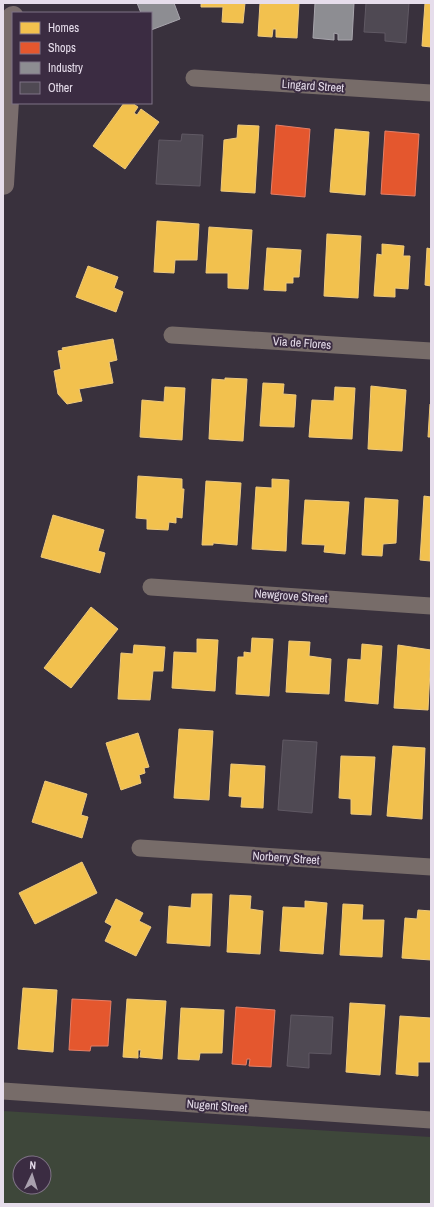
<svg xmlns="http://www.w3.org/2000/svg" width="434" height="1207" font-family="'Archivo Narrow',sans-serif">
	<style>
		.green { fill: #3e473a; fill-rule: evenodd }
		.homes { fill: #f2c14e; stroke: #eec97d }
		.shops { fill: #e4572e; stroke: #e57f67 }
		.industry { fill: #8d8d92; stroke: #a8a5ad }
		.building { fill: #4f4953; stroke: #605964 }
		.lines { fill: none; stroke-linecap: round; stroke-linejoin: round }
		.minor { stroke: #776c69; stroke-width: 17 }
		.secondary { stroke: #7a6d6d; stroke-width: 22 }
		.labels { text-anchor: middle; stroke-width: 4; stroke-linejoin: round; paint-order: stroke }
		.street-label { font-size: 12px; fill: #e6ddeb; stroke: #3b2c42 }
	</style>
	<rect width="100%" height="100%" fill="#39313d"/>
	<!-- green -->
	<path class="green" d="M3 1111 431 1137V1204H3ZM20 1163H44V1187H20Z"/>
	<!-- homes -->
	<g class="homes">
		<path d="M201 3H245L243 23 222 22 223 7H201Z"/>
		<path d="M260 3H299L297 38 276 37V29H273L272 37 258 36Z"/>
		<path d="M425 3H431V47L422 46Z"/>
		<path d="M124 103H132L138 107 134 113 137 115 141 109 159 122 125 169 93 146Z"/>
		<path d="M238 125 259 126 255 193 221 191 224 140 237 138Z"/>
		<path d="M335 129 369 132 365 195 330 192Z"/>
		<path d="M157 221 199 224 197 260H175L174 273 154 272Z"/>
		<path d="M209 227 252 230 248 289 228 288V273H206Z"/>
		<path d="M327 234 361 236 358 298 324 296Z"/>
		<path d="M382 244 404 246 403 256H410L408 289 395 288V297L374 296 377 254 382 255Z"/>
		<path d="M267 248 301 250 299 277H293V283H286V291L264 290Z"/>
		<path d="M427 248 431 249V286L425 285Z"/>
		<path d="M88 266 118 277 114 288 123 292 116 312 76 297Z"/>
		<path d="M113 339 117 360 109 362 113 383 79 389 82 401 67 404 58 394 54 371 61 369 58 351 63 350 62 348Z"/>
		<path d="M225 378 247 379 243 441 209 439 212 379 225 380Z"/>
		<path d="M263 383 284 384 283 394 296 395 294 427 260 426Z"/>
		<path d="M371 386 406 390 402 451 368 449Z"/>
		<path d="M165 387 185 388 182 440 140 437 142 400 164 402Z"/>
		<path d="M335 387 355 388 352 439 309 437 312 400 334 401Z"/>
		<path d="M430 404H431V437H428Z"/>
		<path d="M138 476 182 479V489H184L182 518 176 517V523L169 522 168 530 147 529V519L136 518Z"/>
		<path d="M272 479 289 480 286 551 252 549 256 487 272 488Z"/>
		<path d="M206 481 241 483 237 545 213 543V545H202Z"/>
		<path d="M424 496 431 497 430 561 420 560Z"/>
		<path d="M365 498 398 500 396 543 383 544 382 556 362 555Z"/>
		<path d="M305 500 349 502 345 554 324 552 325 545 302 544Z"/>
		<path d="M53 515 104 530 98 551 105 553 100 573 41 557Z"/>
		<path d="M91 607 118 629 71 688 44 668Z"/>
		<path d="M252 638 273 639 269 696 236 694 238 657H244V652L251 653Z"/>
		<path d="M197 639 218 640 215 691 172 688 174 652 197 653Z"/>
		<path d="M289 641 310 642 309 656 331 659 329 694 286 692Z"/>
		<path d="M362 644 382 646 378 704 345 701 348 659 361 660Z"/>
		<path d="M134 645 165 647 163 671H153L150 700 118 699 121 653 133 654Z"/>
		<path d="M398 645 431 650 428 710 394 708Z"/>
		<path d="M179 729 213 731 209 800 174 798Z"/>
		<path d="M138 733 149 767 144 768 145 773 139 775 141 783 121 790 106 743Z"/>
		<path d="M393 746 425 748 422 819 387 816Z"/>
		<path d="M341 756 375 757 371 815 351 814V799L339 798Z"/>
		<path d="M231 764 265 766 263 808 241 807 242 797 229 796Z"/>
		<path d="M45 781 87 794 81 815 88 817 82 838 32 822Z"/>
		<path d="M82 862 97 893 35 924 19 893Z"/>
		<path d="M192 894H212L210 946 167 943 169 906 191 908Z"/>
		<path d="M230 895 251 896 250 909 263 911 260 954 227 952Z"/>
		<path d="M116 899 143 913 139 921 151 927 136 956 105 941 112 926 105 922Z"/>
		<path d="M305 901 327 903 323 954 280 951 283 907 305 908Z"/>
		<path d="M343 904 363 905 362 920H384L382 957 340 955Z"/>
		<path d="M418 910 431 911V960L402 958 405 918 417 919Z"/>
		<path d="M23 988 57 990 53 1052 18 1049Z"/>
		<path d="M127 999 166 1001 162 1059 140 1057 141 1050H138V1058L123 1057Z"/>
		<path d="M350 1003 385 1005 380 1075 346 1072Z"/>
		<path d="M181 1008 224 1010 222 1053H200L199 1060 178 1059Z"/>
		<path d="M400 1016 431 1018V1062H418V1076L396 1074Z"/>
	</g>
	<!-- shops -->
	<g class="shops">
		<path d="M276 125 310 129 305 197 271 194Z"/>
		<path d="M385 131 419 134 415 196 381 194Z"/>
		<path d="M72 999 111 1001 108 1046H91L90 1051 69 1050Z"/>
		<path d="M236 1007 275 1010 271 1067 249 1066 250 1059H247L246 1065 232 1064Z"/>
	</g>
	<!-- industry -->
	<g class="industry">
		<path d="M137 3H174L180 19 151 30V13H141Z"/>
		<path d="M315 3H354L352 40H338V34L334 33V40L313 38Z"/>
	</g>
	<!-- building -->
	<g class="building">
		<path d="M366 3H409L406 43 385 41V33L364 32Z"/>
		<path d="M182 134 203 135 200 186 156 184 159 140 181 141Z"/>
		<path d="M283 740 317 742 312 813 278 810Z"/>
		<path d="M291 1015 333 1017 331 1054 309 1053V1068L287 1066Z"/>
	</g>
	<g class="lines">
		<!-- minor -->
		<g class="minor">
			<path d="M194 78 431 93"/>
			<path d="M172 335 431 351"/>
			<path d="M151 587 431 606"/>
			<path d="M140 848 431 867"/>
			<path d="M3 1091 431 1120"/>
		</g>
		<!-- secondary -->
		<path class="secondary" d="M3 184 13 17"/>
	</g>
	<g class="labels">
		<!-- street labels -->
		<g class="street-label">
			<text transform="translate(313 86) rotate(4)" y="4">Lingard Street</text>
			<text transform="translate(302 343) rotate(4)" y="4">Via de Flores</text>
			<text transform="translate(291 596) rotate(4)" y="4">Newgrove Street</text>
			<text transform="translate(286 858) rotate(4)" y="4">Norberry Street</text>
			<text transform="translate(217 1106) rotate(4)" y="4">Nugent Street</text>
		</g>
	</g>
	<!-- border -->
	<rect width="434" height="1207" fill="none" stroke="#e6ddeb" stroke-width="8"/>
	<!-- legend -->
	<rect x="12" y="12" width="140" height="92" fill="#3b2c42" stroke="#7f7386"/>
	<rect x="20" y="22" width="20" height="12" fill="#f2c14e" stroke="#7f7386"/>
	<text x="48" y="32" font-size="12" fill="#e6ddeb">Homes</text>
	<rect x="20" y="42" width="20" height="12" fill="#e4572e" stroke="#7f7386"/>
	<text x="48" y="52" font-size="12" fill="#e6ddeb">Shops</text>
	<rect x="20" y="62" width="20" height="12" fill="#8d8d92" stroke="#7f7386"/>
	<text x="48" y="72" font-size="12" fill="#e6ddeb">Industry</text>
	<rect x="20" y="82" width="20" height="12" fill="#4f4953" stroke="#7f7386"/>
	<text x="48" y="92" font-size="12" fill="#e6ddeb">Other</text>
	<!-- north arrow -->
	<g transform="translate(32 1175) rotate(4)"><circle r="19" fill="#3b2c42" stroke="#7f7386"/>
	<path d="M0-3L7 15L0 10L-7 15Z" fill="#a9a1ae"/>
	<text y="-6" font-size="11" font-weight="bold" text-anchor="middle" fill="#e6ddeb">N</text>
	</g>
</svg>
